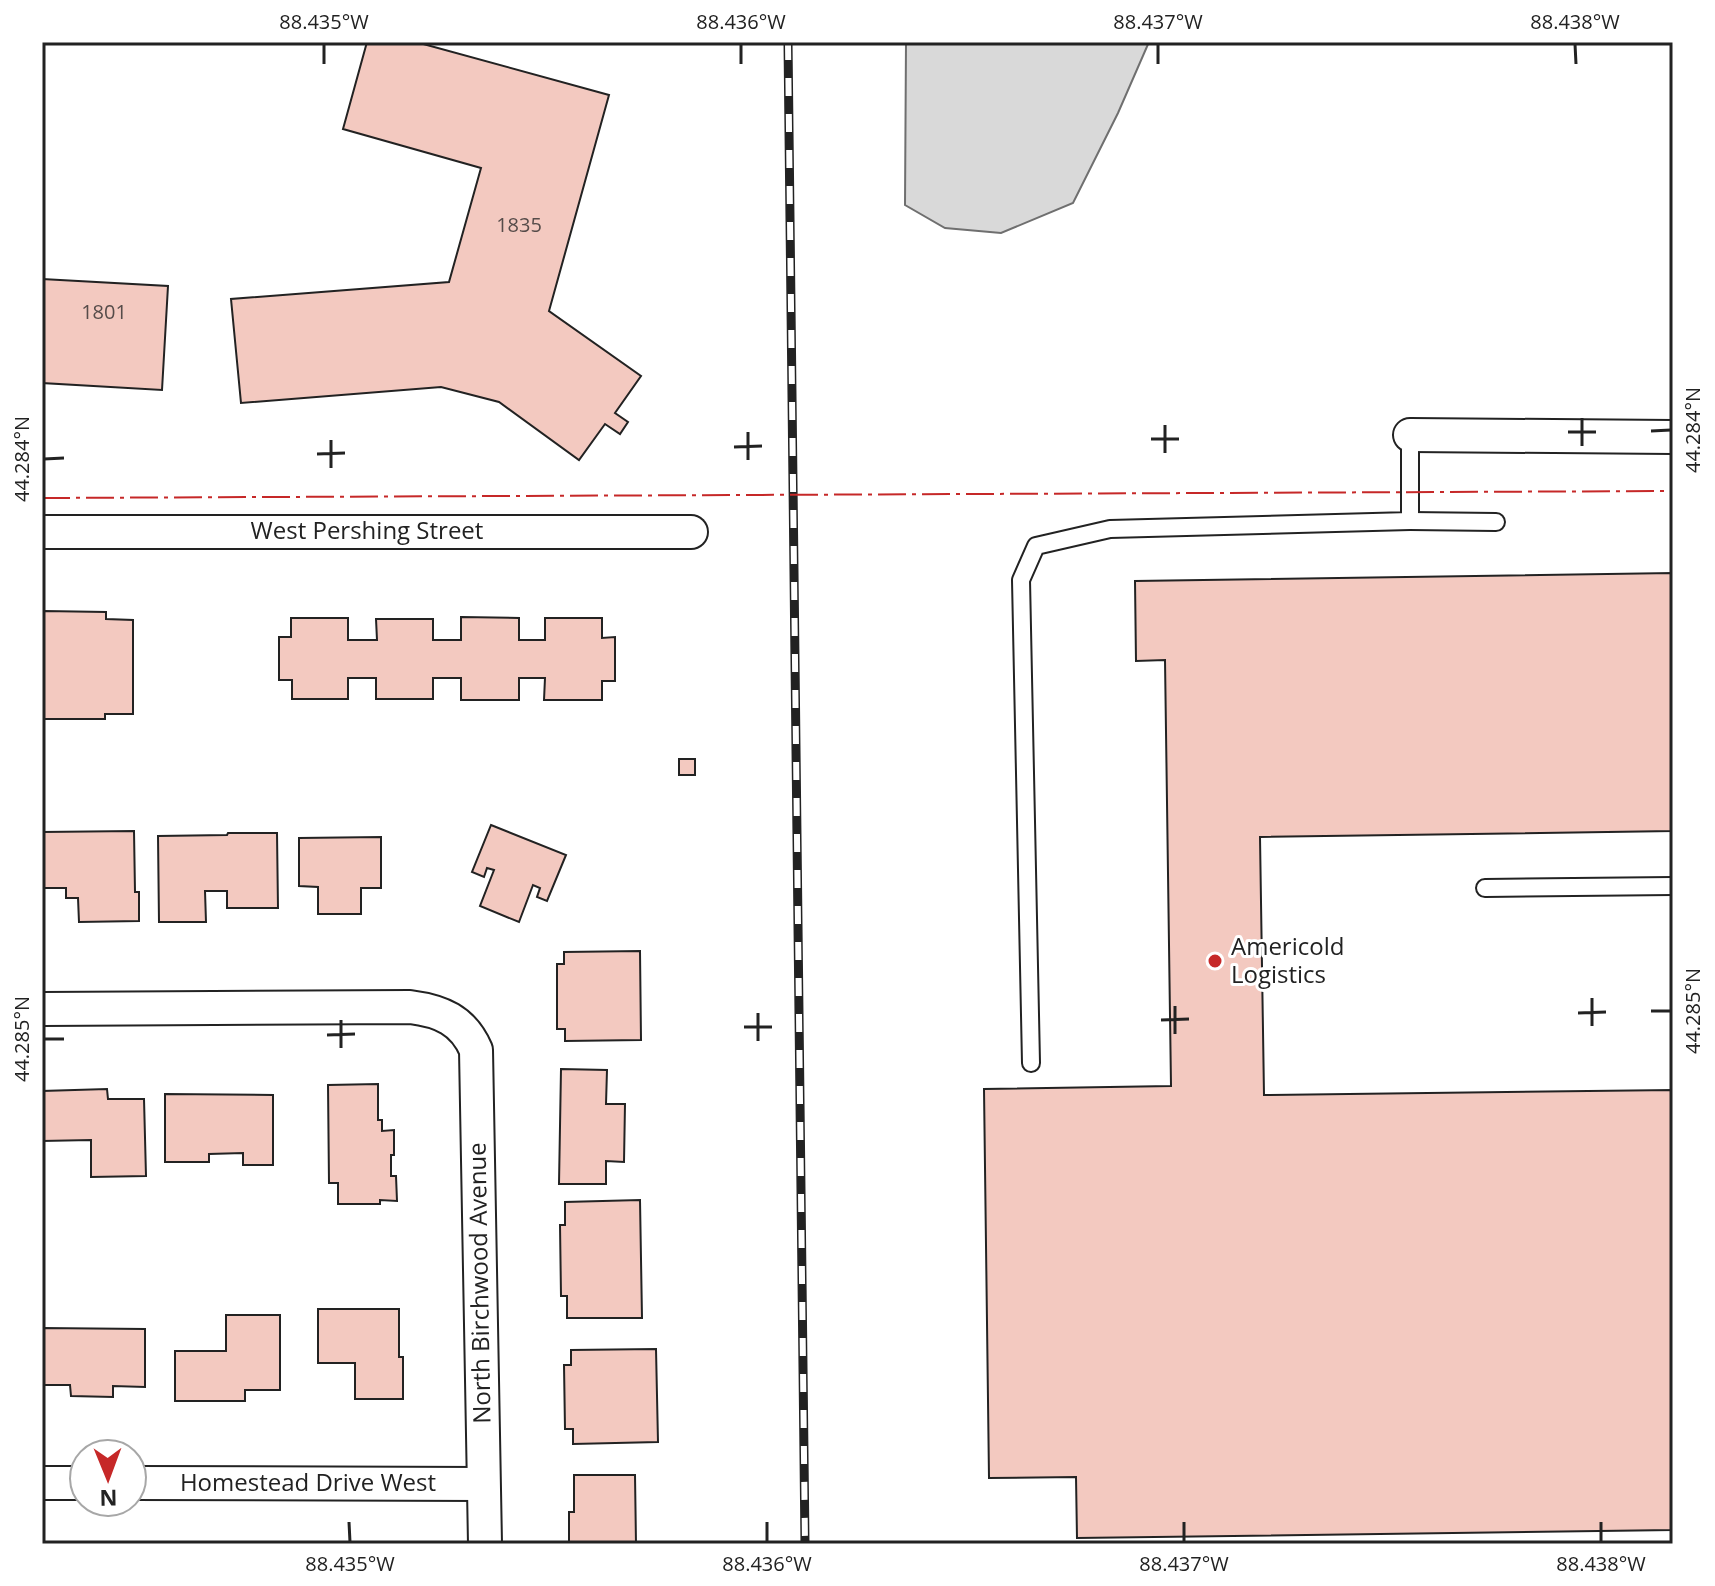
<svg xmlns="http://www.w3.org/2000/svg" width="1715" height="1586" font-family="'Open Sans',sans-serif">
	<style>
		.water { fill: #d9d9d9; stroke: #6f6f6f; stroke-width: 2 }
		.building { fill: #f3c9c0; stroke: #222; stroke-width: 2 }
		.lines { fill: none; stroke-linecap: round; stroke-linejoin: round }
		.lane-casing { stroke: #222; stroke-width: 20 }
		.street-casing { stroke: #222; stroke-width: 36 }
		.lane { stroke: #fff; stroke-width: 16 }
		.street { stroke: #fff; stroke-width: 32 }
		.rail-casing { stroke: #222; stroke-width: 9 }
		.rail { stroke: #fff; stroke-width: 6; stroke-dasharray: 18; stroke-linecap: butt }
		.power { stroke: #c62828; stroke-width: 2; stroke-dasharray: 28 6 4 6; stroke-linecap: butt }
		.ticks { fill: none; stroke: #222; stroke-width: 3 }
		.poi-dot { fill: #c62828; stroke: #fff; stroke-width: 3 }
		.labels { text-anchor: middle; stroke-width: 6; stroke-linejoin: round; paint-order: stroke }
		.number-label { font-size: 20px; fill: #564c4a }
		.street-label { font-size: 24px; fill: #222; stroke: #fff }
		.poi-label { font-size: 24px; fill: #222; stroke: #fff; text-anchor: start }
		.neatline { fill: none; stroke: #222; stroke-width: 3 }
		.ticks-label { font-size: 20px; text-anchor: middle; fill: #222 }
	</style>
	<rect width="100%" height="100%" fill="#fff"/>
	<!-- water -->
	<path class="water" d="M906 42H1149L1118 113 1073 203 1001 233 945 228 905 205Z"/>
	<!-- building -->
	<g class="building">
		<path d="M367 42H416L609 95 549 311 641 376 615 413 628 422 620 434 605 424 579 460 499 402 441 387 241 403 231 299 449 282 481 168 343 129Z"/>
		<path d="M42 279 168 286 162 390 42 383Z"/>
		<path d="M1673 573V831L1260 837 1264 1095 1673 1090V1530L1077 1538 1076 1477 989 1478 984 1089 1171 1086 1165 660 1136 661 1135 581Z"/>
		<path d="M44 611 106 612V619L133 620V714H105V719H43Z"/>
		<path d="M461 617 519 618V640H545V618H602V638L615 637V681H602V700H544L545 678H519V700H461V678H433V699H376V678H348V699H292V680H279V637H291V618H348V640H377L376 619H433V640H461Z"/>
		<rect x="679" y="759" width="16" height="16"/>
		<path d="M491 825 566 855 547 901 537 897 540 888 533 885 519 922 480 906 494 870 487 868 484 877 472 872Z"/>
		<path d="M134 831 135 892H139V921L79 922 78 898H66V888H42V832Z"/>
		<path d="M228 833H277L278 908H227V891H205L206 922H159L158 836 227 835Z"/>
		<path d="M381 837V888H361V914H318V887L299 886V838Z"/>
		<path d="M640 951 641 1040 565 1041V1029H557V964H564V952Z"/>
		<path d="M561 1069 607 1070 606 1104H625L624 1162 606 1161V1184H559Z"/>
		<path d="M378 1084V1120H382V1131L394 1130V1155H391V1176H396L397 1201 380 1200V1204H338V1183H329L328 1085Z"/>
		<path d="M107 1089 108 1099H144L146 1176 91 1177V1140L42 1141V1091Z"/>
		<path d="M165 1094 273 1095V1165H243V1153L209 1154V1162H165Z"/>
		<path d="M640 1200 642 1318H567V1296H561L560 1225H565V1202Z"/>
		<path d="M318 1309H399V1357H403V1399H355V1363H318Z"/>
		<path d="M226 1315H280V1390H245V1401H175V1351H226Z"/>
		<path d="M42 1328 145 1329V1387L113 1386V1397L71 1396 70 1385H42Z"/>
		<path d="M656 1349 658 1442 573 1444V1429H565L564 1365H571V1350Z"/>
		<path d="M574 1475H635L636 1544H569V1512H574Z"/>
	</g>
	<g class="lines">
		<!-- lane casing -->
		<g class="lane-casing">
			<g id="lane">
				<path d="M1410 521 1496 522"/>
				<path d="M1485 888 1673 886"/>
				<path d="M1031 1063 1021 580 1036 546 1110 529 1410 521V435"/>
			</g>
		</g>
		<!-- street casing -->
		<g class="street-casing">
			<g id="street">
				<path d="M1410 435 1673 437"/>
				<path d="M42 532H691"/>
				<path d="M42 1009 410 1007C441 1011 463 1020 476 1050L485 1544"/>
				<path d="M42 1483H84"/>
				<path d="M132 1483 483 1484"/>
			</g>
		</g>
		<!-- lane -->
		<use href="#lane" class="lane"/>
		<!-- street -->
		<use href="#street" class="street"/>
		<!-- rail casing -->
		<g class="rail-casing">
			<path id="rail" d="M788 42 805 1544"/>
		</g>
		<!-- rail -->
		<use href="#rail" class="rail"/>
		<!-- power -->
		<path class="power" d="M42 498 1673 491"/>
	</g>
	<!-- ticks -->
	<path class="ticks" d="M324 44V64M741 44V64M1158 44V64M1575 44 1576 64M1582 418V446M1165 425V453M1651 431 1671 430M748 432V460M1568 432H1596M1151 439H1179M331 440V468M734 447 762 446M317 454 345 453M44 459 64 458M1592 998V1026M1175 1006V1034M1651 1011H1671M758 1013V1041M1578 1013 1606 1012M341 1020V1048M1161 1020 1189 1019M744 1027H772M327 1035 355 1034M44 1039H64M349 1522 350 1542M767 1522V1542M1184 1522V1542M1601 1522V1542"/>
	<!-- markers -->
	<circle class="poi-dot" cx="1215" cy="961" r="8"/>
	<g class="labels">
		<!-- number labels -->
		<g class="number-label">
			<text x="519" y="232">1835</text>
			<text x="104" y="319">1801</text>
		</g>
		<!-- street labels -->
		<g class="street-label">
			<text x="367" y="539">West Pershing Street</text>
			<text transform="translate(480 1283) rotate(-91)" y="8">North Birchwood Avenue</text>
			<text x="308" y="1491">Homestead Drive West</text>
		</g>
		<!-- poi labels -->
		<g class="poi-label">
			<text x="1231" y="955">Americold<tspan x="1231" dy="28">Logistics</tspan></text>
		</g>
	</g>
	<!-- border -->
	<rect width="1715" height="1586" fill="none" stroke="#ffffff" stroke-width="88"/>
	<!-- north arrow -->
	<g transform="translate(108 1478) rotate(179)"><circle r="38" fill="#ffffff" stroke="#a7a7a7" stroke-width="2"/>
	<path d="M0-6L14 30L0 20L-14 30Z" fill="#c62828"/>
	<text y="-12" font-size="22" font-weight="bold" text-anchor="middle" fill="#222222">N</text>
	</g>
	<rect x="44" y="44" width="1627" height="1498" class="neatline"/>
	<g class="ticks-label">
		<text x="324" y="29">88.435°W</text>
		<text x="741" y="29">88.436°W</text>
		<text x="1158" y="29">88.437°W</text>
		<text x="1575" y="29">88.438°W</text>
		<text transform="translate(1693 430) rotate(-90)" y="7">44.284°N</text>
		<text transform="translate(22 459) rotate(-90)" y="7">44.284°N</text>
		<text transform="translate(1693 1011) rotate(-90)" y="7">44.285°N</text>
		<text transform="translate(22 1039) rotate(-90)" y="7">44.285°N</text>
		<text x="350" y="1571">88.435°W</text>
		<text x="767" y="1571">88.436°W</text>
		<text x="1184" y="1571">88.437°W</text>
		<text x="1601" y="1571">88.438°W</text>
	</g>
</svg>
